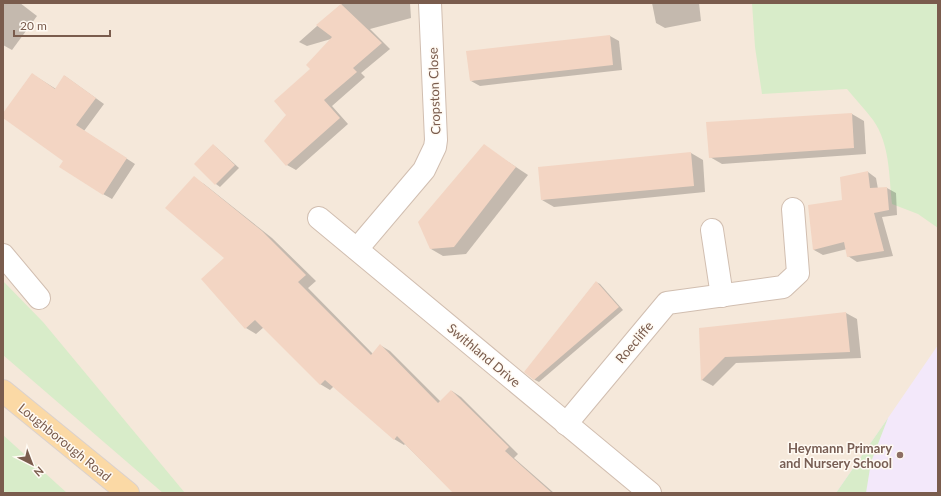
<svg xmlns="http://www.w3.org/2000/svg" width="941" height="496" font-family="Lato,sans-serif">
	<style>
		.residential { fill: #f5e8da }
		.education { fill: #f3e8fa }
		.green { fill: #d8ecc9 }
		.shadow { fill: #0003 }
		.building { fill: #f3d5c3 }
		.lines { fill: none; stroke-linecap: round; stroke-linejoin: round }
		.street-casing { stroke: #d1beb0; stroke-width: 24 }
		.primary-casing { stroke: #dad1cd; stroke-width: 24 }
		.street { stroke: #fff; stroke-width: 22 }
		.primary { stroke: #fbd9a5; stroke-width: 22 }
		.education-dot { fill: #8d6e63; stroke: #fffaf3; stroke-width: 1.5 }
		.labels { text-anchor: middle; stroke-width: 3; stroke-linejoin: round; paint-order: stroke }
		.street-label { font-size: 13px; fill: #7a5c4d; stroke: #fffaf3 }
		.education-label { font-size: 13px; font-weight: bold; fill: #785e54; stroke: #fffaf3; text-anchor: end }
	</style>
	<rect width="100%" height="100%" fill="#fdf6ec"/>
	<!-- residential -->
	<rect class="residential" x="3" y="3" width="935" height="490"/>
	<!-- education -->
	<path class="education" d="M938 345V493H836L888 418Z"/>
	<!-- green -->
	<g class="green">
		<path d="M752 3H938V228L918 214 892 204C889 176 890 144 873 120 865 109 855 99 847 89L762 94 755 47Z"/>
		<path d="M3 281 43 322 185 493H163L3 355Z"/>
		<path d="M888 418 871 462 866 493H836Z"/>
		<path d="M3 435 67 493H3Z"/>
	</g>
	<!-- shadow -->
	<g class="shadow">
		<path d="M3 3H20L37 16 12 50 3 45Z"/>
		<path d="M343 3H410L411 18 370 29 390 49 361 73 365 77 332 106 348 124 296 170 287 165 288 115 312 69 331 39 307 46 299 42Z"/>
		<path d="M652 3H699L701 21 665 28 656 23Z"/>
		<path d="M610 36 619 41 622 70 480 86 471 81Z"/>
		<path d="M32 74 56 89 65 76 104 104 84 131 135 164 112 199 103 194 64 160 3 117V115Z"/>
		<path d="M852 114 864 121 866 154 722 164 710 157Z"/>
		<path d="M213 145 217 148 239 168 220 187 216 184 195 164Z"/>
		<path d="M484 146 528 175 466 254 443 256 431 249Z"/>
		<path d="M691 153 703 160 705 192 554 207 542 200Z"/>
		<path d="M868 172 876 178 878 189 887 188 896 193 897 215 882 217 893 256 857 262 848 256 847 249 823 255 814 250 809 206 844 201Z"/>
		<path d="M194 178 204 184 272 238 316 281 308 288 373 354 380 345 390 351 441 402 452 391 461 397 518 454 514 458 554 493H454L405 444 404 445 394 439 334 386 330 390 320 384 264 327 256 334 246 328 203 279 226 258Z"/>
		<path d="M596 282 600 284 623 310 539 382 535 380 526 372Z"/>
		<path d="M846 313 857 319 861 358 736 363 713 386 702 380 700 329Z"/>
	</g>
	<!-- building -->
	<g class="building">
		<path d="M341 4 382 43 353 68 357 72 324 100 340 118 286 166 264 141 286 115 274 101 310 69 306 65 332 37 316 25Z"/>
		<path d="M610 35 613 65 470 81 466 51Z"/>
		<path d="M32 73 55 89 64 75 96 98 76 125 127 158 103 195 59 167 63 161 3 118V113Z"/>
		<path d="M852 113 854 148 709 158 706 122Z"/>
		<path d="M213 144 235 165 215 185 194 164Z"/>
		<path d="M484 144 516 167 454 247 430 249 418 222Z"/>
		<path d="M691 152 694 186 541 200 538 167Z"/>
		<path d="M868 171 870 188 887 187 889 210 874 213 884 251 847 257 844 242 813 250 808 205 842 200 840 177Z"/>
		<path d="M194 176 262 231 306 275 298 282 371 355 380 344 438 403 451 390 509 447 505 451 552 493H453L397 436 394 440 325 380 320 385 255 320 245 329 201 279 224 258 165 208Z"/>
		<path d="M596 281 619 307 534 380 524 372Z"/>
		<path d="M846 312 850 352 725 357 701 381 699 328Z"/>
	</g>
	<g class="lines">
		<!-- street casing -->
		<g class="street-casing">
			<g id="street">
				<path d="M319 218 650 493"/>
				<path d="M712 230 722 296"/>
				<path d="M357 249 424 170 435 147 436 140 430 3"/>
				<path d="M3 255 39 298"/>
				<path d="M566 424 667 303 783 287 798 273 793 209"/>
			</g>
		</g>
		<!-- primary casing -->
		<g class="primary-casing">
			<path id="primary" d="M3 391 128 493"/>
		</g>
		<!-- street -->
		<use href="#street" class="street"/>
		<!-- primary -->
		<use href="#primary" class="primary"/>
	</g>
	<!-- markers -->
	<circle class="education-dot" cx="900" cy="455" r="4"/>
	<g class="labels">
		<!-- street labels -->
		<g class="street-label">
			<text transform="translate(434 91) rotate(-92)" y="5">Cropston Close</text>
			<text transform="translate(634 342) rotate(-50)" y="5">Roecliffe</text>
			<text transform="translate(484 355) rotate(40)" y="5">Swithland Drive</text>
			<text transform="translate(65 442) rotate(39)" y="5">Loughborough Road</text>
		</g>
		<!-- education labels -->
		<g class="education-label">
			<text x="892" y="453">Heymann Primary<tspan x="892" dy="15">and Nursery School</tspan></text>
		</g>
	</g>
	<!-- border -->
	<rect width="941" height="496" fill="none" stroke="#7a5c4d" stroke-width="8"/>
	<!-- north arrow -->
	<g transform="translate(32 464) rotate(138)" stroke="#fffaf3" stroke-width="3" paint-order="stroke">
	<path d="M0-3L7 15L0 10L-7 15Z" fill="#7a5c4d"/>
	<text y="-6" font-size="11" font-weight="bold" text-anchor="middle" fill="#7a5c4d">N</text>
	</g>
	<!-- scale -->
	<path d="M14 30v6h96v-6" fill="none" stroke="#7a5c4d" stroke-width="2"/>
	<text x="20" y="30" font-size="12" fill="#7a5c4d" stroke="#fffaf3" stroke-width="3" paint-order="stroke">20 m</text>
</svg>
